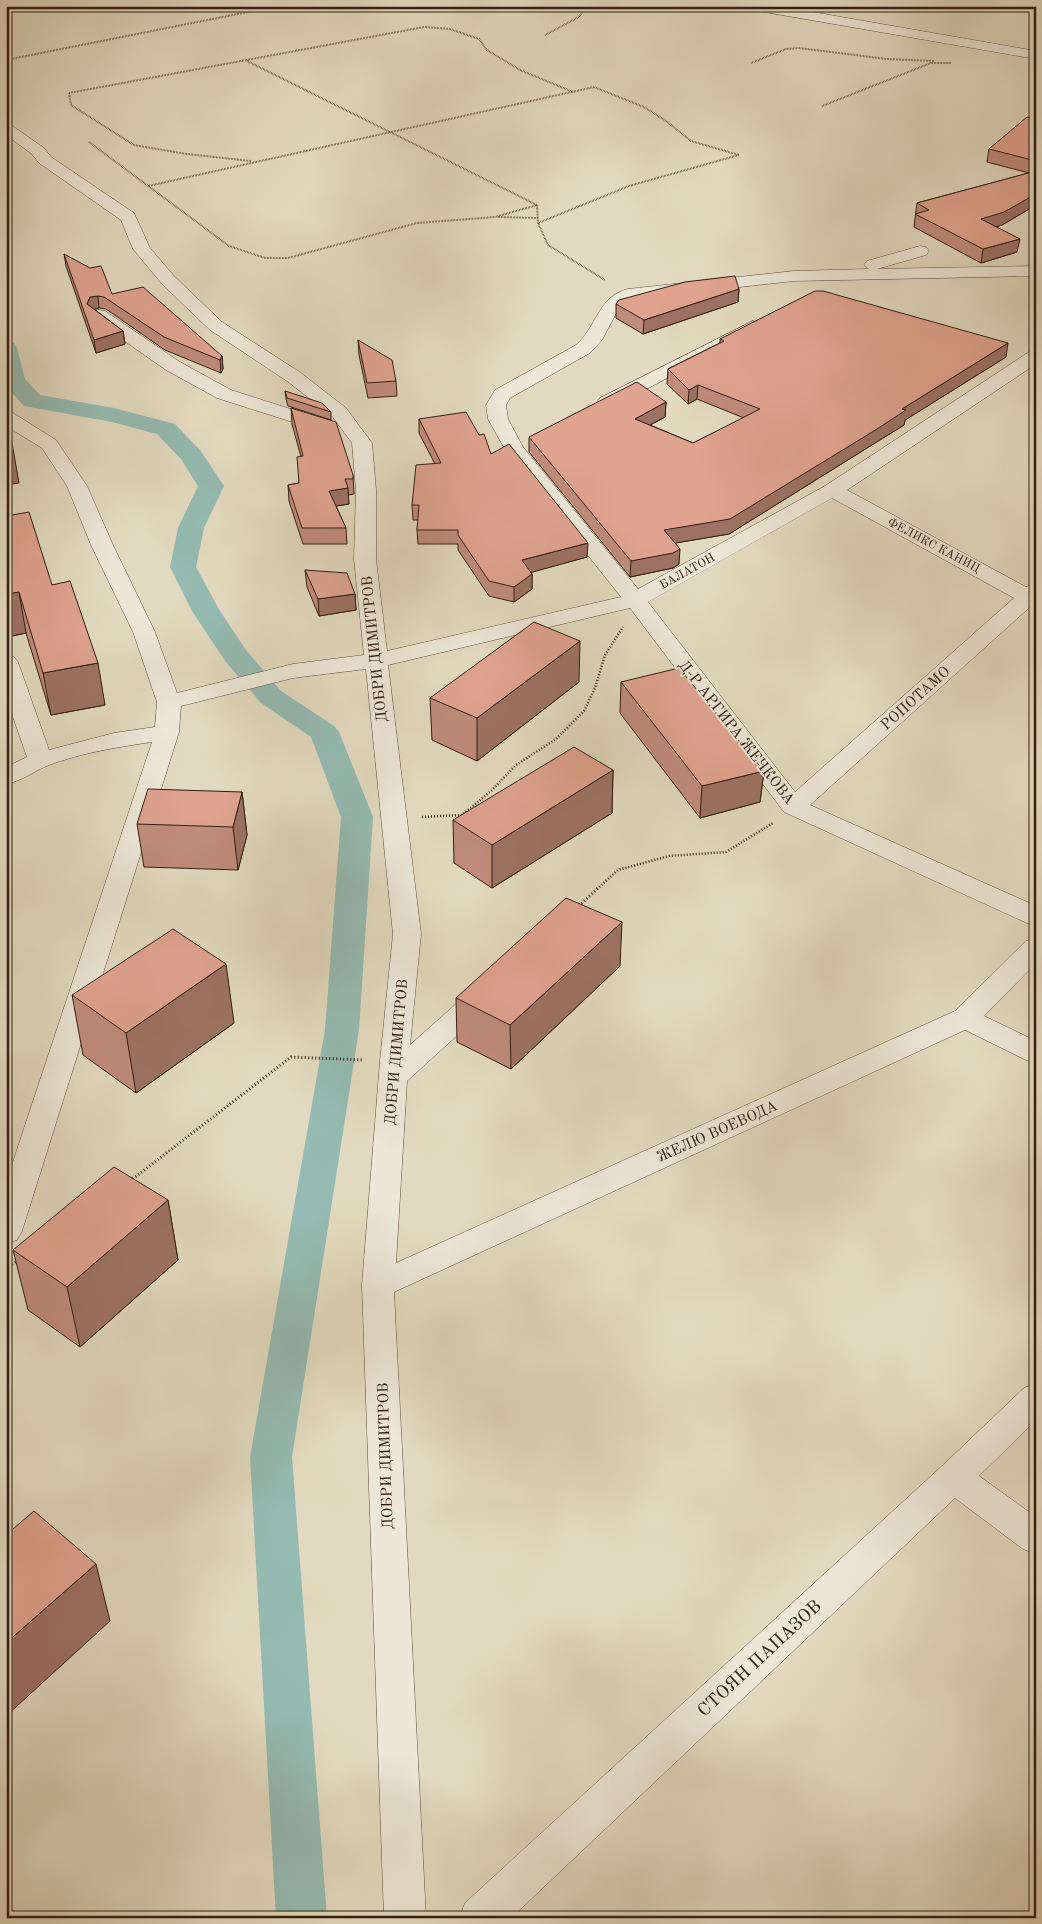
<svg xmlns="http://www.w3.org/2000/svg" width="1042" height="1924" font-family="'Old Standard TT',serif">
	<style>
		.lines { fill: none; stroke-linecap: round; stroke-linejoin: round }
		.canal { fill: #95bbb2; fill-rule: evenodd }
		.minor-casing { stroke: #5e4d3c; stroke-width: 1 }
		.path-far2 { stroke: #321e10; stroke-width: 2; stroke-dasharray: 0.5 1; stroke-linecap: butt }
		.path-far1 { stroke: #321e10; stroke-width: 2.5; stroke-dasharray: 1 2; stroke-linecap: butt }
		.path { stroke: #321e10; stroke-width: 3; stroke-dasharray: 1 2.5; stroke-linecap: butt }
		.minor { fill: #ece7d6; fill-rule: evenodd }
		.wall { fill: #c08c7c; stroke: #321e10 }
		.shaded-wall { fill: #9c7265; stroke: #321e10 }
		.building { fill: #dfa390; stroke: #321e10 }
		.labels { text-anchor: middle; stroke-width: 4; stroke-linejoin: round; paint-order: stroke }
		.far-street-label { font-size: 12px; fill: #321e10; stroke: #ece7d6 }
		.street-label { font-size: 15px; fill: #321e10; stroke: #ece7d6 }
		.near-street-label { font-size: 18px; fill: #321e10; stroke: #ece7d6 }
	</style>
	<rect width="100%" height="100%" fill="#e2dac0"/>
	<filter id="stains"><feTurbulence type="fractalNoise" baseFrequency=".004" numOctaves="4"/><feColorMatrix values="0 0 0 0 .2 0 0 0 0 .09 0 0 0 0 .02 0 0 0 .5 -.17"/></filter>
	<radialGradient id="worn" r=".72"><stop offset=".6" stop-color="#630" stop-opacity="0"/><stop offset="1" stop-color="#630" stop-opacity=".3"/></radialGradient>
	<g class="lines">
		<!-- canal -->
		<path class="canal" d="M6 341 14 343 17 348 25 379 40 395 114 408 175 424 200 450 224 486 204 528 196 567 220 611 246 650 281 691 334 726 339 732 373 817 359 1030 292 1457 327 1918H276L250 1457 325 1030 341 817 311 737 261 703 225 661 192 611 170 567 178 528 198 486 181 459 157 434 112 422 24 406 6 386Z"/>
		<!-- minor casing -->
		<g class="minor-casing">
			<g id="minor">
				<path d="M746 6H778L1036 51V59L753 10Z"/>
				<path d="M6 123 11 125 44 148 51 157 134 213 150 248 174 276 222 322 301 373 346 408 369 439 372 443 376 490V559L387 651 621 597 507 453 488 419 486 405 495 390 576 345C597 327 598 296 628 289L794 271 869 269 864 265 867 261 920 246 926 247 929 251 926 255 877 269 1036 266V276L794 281 632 299 619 308 602 340 590 353 510 398 506 405 508 419 523 447 638 589 825 486 1029 352 1036 350V364L847 490 1026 587 1036 583V608L1031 606 810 805 1036 906V926L1027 923 784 812 630 608 388 665 421 934 410 1045 475 987 485 984 495 987 499 994 495 1001 407 1081 396 1263 955 1011 1026 941 1036 938V963L984 1016 1036 1041V1063L1026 1060 965 1030 394 1292 426 1918H384L362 1285 380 1061 393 934 366 669 293 678 181 706 179 732 22 1231 17 1240 6 1243V1183L152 742C118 747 81 753 49 765 34 771 22 781 6 784V767L27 757 6 697V655L14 657 18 662 49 750 114 733 155 727 157 702 133 632 91 545 67 486 42 448 6 426V411L13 413 56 440 87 486 113 545 155 632 177 693 293 664 364 655 354 559 356 490 352 443 332 416 287 381 210 330 162 284 133 249 121 220 39 163 32 154 6 135ZM832 498 1014 598 795 792 648 602Z"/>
				<path d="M99 310 105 311 180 362 231 390 334 423 337 427 334 431 327 433 217 398 166 370 93 319 90 315 93 311Z"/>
				<path d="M753 321 759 322 762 326 759 330 614 406 607 408 600 406 597 402 600 398Z"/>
				<path d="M1036 1384V1420L979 1476 1036 1517V1554L1023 1549 955 1498 511 1918H459L465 1903 942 1466 1024 1388Z"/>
			</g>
		</g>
		<!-- path-far2 -->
		<g class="path-far2">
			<path d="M545 35 579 17 587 6"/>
			<path d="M6 60 258 10 262 6"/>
			<path d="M247 61 537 205 538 223 548 245 605 280"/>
			<path d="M751 63 786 49 799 48 887 59 934 61"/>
			<path d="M822 106 931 63H951"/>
			<path d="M89 142 229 246 265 258H288L417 223 495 217 537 205"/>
			<path d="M251 161 187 154 134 145 71 105 69 93 424 27 450 29 479 39 487 50 520 70 573 92"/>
			<path d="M148 186 594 87 644 107 666 121 691 141 739 155 629 186 538 223"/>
			<path d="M498 217 538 218"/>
		</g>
		<!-- path-far1 -->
		<g class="path-far1">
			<path d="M422 817 462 815 491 791 516 765 556 739 584 711 595 688 605 655 623 627"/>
			<path d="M597 889 618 870 669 856 726 852 773 823"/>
		</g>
		<!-- path -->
		<g class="path">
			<path d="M579 906 598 888"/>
			<path d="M130 1181 291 1057 364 1060"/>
			<path d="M6 1268 19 1260"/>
		</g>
		<!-- minor -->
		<use href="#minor" class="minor"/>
	</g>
	<!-- wall -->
	<g class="wall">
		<path d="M1036 113V205L1002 225 996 227 1017 252 981 263 914 227 917 203 1029 173 987 162 989 149Z"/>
		<path d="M64 254 112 294 222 356 223 369 221 373 165 350 106 309 99 308 94 309 123 331 125 344 96 353 66 266Z"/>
		<path d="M739 289 738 302 643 334 616 318V304Z"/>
		<path d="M720 339 1006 357 905 420 904 425 875 443 729 534 675 543 679 564 673 568 630 577 529 452V437L666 402 665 417 650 425 693 443 744 418 697 399 688 404 667 384 668 369 720 343Z"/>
		<path d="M358 340 396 381 397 396 368 398 359 355Z"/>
		<path d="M285 391 331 412V420L288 406 286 399Z"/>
		<path d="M291 408 353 475 354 494 348 495 349 504 336 506 346 528 347 544H303L289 501 288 485 299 483 301 457 292 424Z"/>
		<path d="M419 419 479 435 491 454 587 557 531 572 532 574V589L514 602 489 596 458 550V544H418L417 530 418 520H413L412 505 435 464 419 433Z"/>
		<path d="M6 516 52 585 105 705 51 715 26 633 12 636 6 617Z"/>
		<path d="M305 570 355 594 356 610 319 616 307 587Z"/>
		<path d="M579 682 477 761 432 740 430 698Z"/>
		<path d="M621 682 764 771 760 802 700 818 620 713Z"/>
		<path d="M613 770 612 813 492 888 454 863 453 820Z"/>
		<path d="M242 792 247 835 238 870 144 867 137 824Z"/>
		<path d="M620 966 511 1069 457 1042 456 998Z"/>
		<path d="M72 995 234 1023 136 1093 83 1055Z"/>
		<path d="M168 1200 178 1260 80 1347 28 1310 13 1250Z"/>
	</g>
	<!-- shaded-wall -->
	<g class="shaded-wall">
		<path d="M1036 194V205L1002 225 979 232 981 219Z"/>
		<path d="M1020 239 1017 252 981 263 983 249Z"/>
		<path d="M739 289 738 302 643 334 644 320Z"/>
		<path d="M98 296 99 308 92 310 87 304 90 297Z"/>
		<path d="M123 331 125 344 96 353 94 340Z"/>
		<path d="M1008 343 1006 357 905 420 904 425 875 443 729 534 664 545V530L902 409Z"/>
		<path d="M222 356 223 369 221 373 220 360Z"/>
		<path d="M698 385 697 399 688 404 689 390Z"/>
		<path d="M666 402 665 417 635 433V419Z"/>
		<path d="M12 443 19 483 6 485V445Z"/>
		<path d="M348 488 349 504 330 507 329 491Z"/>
		<path d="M588 543 587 557 522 575V560Z"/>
		<path d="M680 549 679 564 673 568 630 577 631 561Z"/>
		<path d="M532 574V589L514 602V587Z"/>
		<path d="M19 592 26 633 12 636 6 608V594Z"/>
		<path d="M355 594 356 610 319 616 318 599Z"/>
		<path d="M580 641 579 682 477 761V718Z"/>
		<path d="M98 663 105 705 51 715 43 673Z"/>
		<path d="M613 770 612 813 492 888V845Z"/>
		<path d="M764 771 760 802 700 818 702 786Z"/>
		<path d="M242 792 247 835 238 870 233 827Z"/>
		<path d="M622 922 620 966 511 1069 510 1025Z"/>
		<path d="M226 964 234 1023 136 1093 126 1033Z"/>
		<path d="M168 1200 178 1260 80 1347 67 1287Z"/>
		<path d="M96 1564 110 1621 6 1716V1643Z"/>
	</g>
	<!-- building -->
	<g class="building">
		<path d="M1036 113V161L989 149 1027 117 1030 118Z"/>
		<path d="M1036 171V194L1004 212 981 219 1020 239 983 249 915 214 929 210 917 203Z"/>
		<path d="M64 254 90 268 101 266 112 294 143 287 222 356 220 360 164 337 104 297 98 296 90 297 87 304 123 331 94 340Z"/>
		<path d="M735 276 739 289 644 320 616 304 619 300 685 282Z"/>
		<path d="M815 291H823L1008 343 902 409 906 410 877 429 730 519 664 530 680 549 673 553 631 561 529 437 637 382 666 402 635 419 693 443 760 409 698 385 689 390 668 369 724 341 720 339Z"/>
		<path d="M358 340 392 360 396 381 367 383Z"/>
		<path d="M285 391 322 403 331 412 287 398Z"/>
		<path d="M291 408 336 422 353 475V479H345L348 488 329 491 346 528H302L288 485 299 483 297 457 303 456Z"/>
		<path d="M466 412 479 435 484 434 491 454 509 444 588 543 522 560 532 574 514 587 489 581 458 535V530H417L419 505H412L416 465 441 463 419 419Z"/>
		<path d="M6 435 12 443 6 445Z"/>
		<path d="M29 512 52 585 70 581 98 663 43 673 19 592 6 594V516Z"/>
		<path d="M305 570 347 573 355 594 318 599Z"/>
		<path d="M534 622 580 641 477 718 430 698Z"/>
		<path d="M679 668 764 771 702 786 621 682Z"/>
		<path d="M574 747 613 770 492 845 453 820Z"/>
		<path d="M148 789 242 792 233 827 137 824Z"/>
		<path d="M566 898 622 922 510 1025 456 998Z"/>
		<path d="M173 929 226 964 126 1033 72 995Z"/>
		<path d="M114 1167 168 1200 67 1287 13 1250Z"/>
		<path d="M34 1511 96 1564 6 1643V1535Z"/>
	</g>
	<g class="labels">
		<!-- far-street labels -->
		<g class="far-street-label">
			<text transform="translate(934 545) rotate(28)" y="4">ФЕЛИКС КАНИЦ</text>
			<text transform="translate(687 571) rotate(-29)" y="4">БАЛАТОН</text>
		</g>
		<!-- street labels -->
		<g class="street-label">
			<text transform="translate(374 649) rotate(-96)" y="5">ДОБРИ ДИМИТРОВ</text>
			<text transform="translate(915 698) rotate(-42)" y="5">РОПОТАМО</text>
			<text transform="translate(737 732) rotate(52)" y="5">Д-Р АРГИРА ЖЕЧКОВА</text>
			<text transform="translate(396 1052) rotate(-85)" y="5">ДОБРИ ДИМИТРОВ</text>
			<text transform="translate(717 1131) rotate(-24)" y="5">ЖЕЛЮ ВОЕВОДА</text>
			<text transform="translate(385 1456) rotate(-92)" y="5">ДОБРИ ДИМИТРОВ</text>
		</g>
		<!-- near-street labels -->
		<g class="near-street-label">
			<text transform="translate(759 1658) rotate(-43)" y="6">СТОЯН ПАПАЗОВ</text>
		</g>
	</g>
	<!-- margin -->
	<rect width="1042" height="1924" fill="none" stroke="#e2dac0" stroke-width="25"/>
	<rect x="8" y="8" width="1027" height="1909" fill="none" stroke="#321e10" stroke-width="2.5"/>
	<rect x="12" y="12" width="1017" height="1899" fill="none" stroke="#321e10"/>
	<rect width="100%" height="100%" filter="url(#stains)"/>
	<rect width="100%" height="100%" fill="url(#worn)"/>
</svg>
